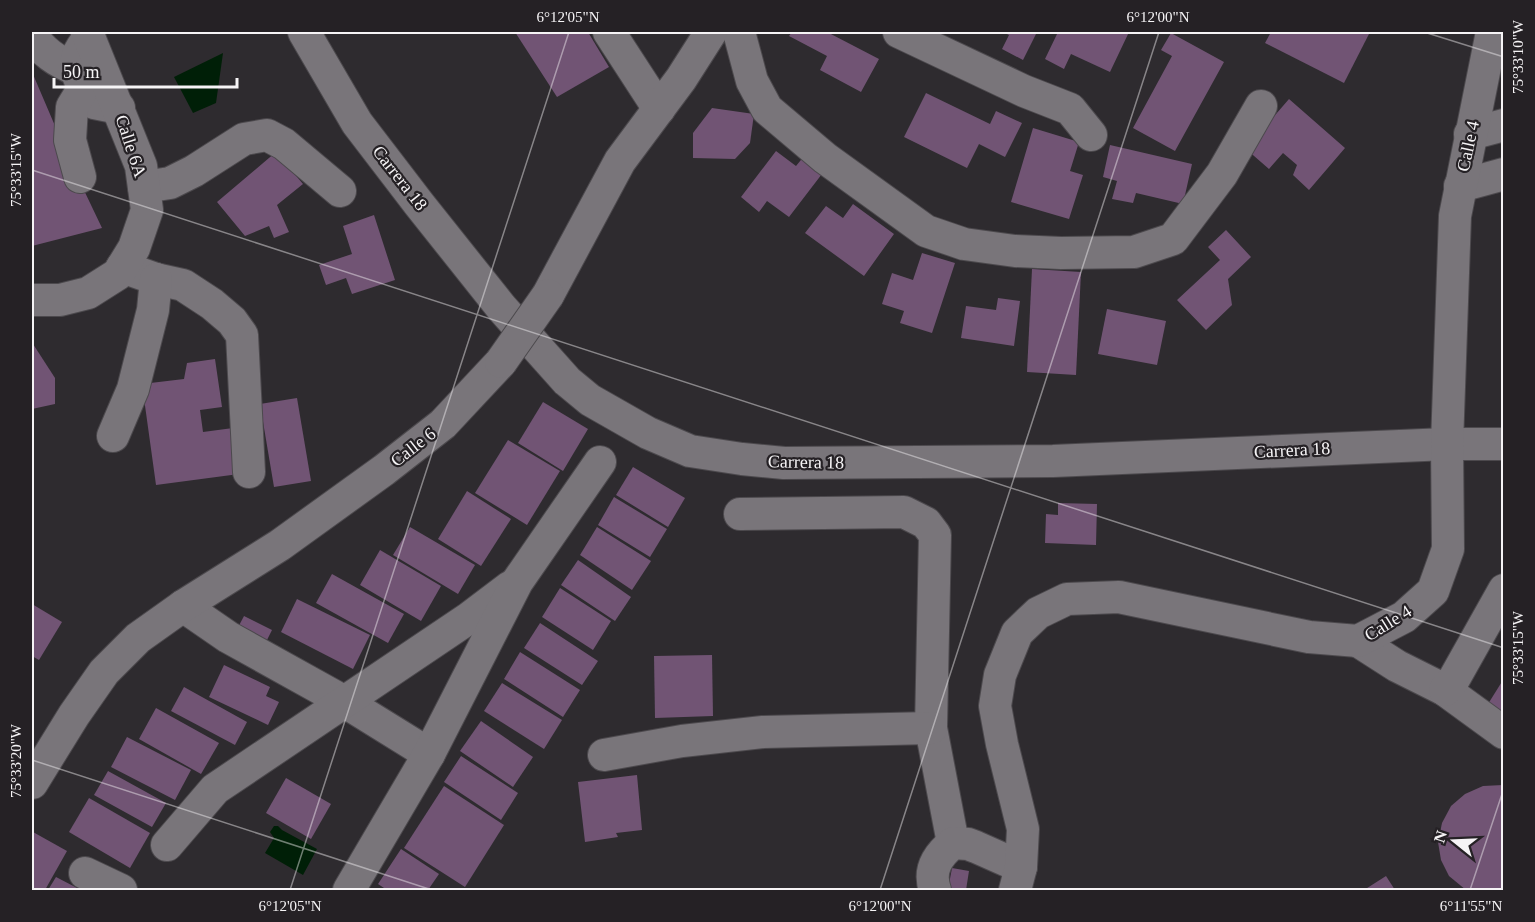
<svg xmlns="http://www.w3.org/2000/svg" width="1535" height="922" font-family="'Times New Roman',serif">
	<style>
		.water { fill: #001f07 }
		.building { fill: #715474 }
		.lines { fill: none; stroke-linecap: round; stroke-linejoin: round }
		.minor-casing { stroke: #4c494d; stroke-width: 34 }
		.minor { stroke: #79757a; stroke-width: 32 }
		.minor-bridge-casing { stroke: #4c494d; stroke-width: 34; stroke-linecap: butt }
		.minor-bridge { stroke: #79757a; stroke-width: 32 }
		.ticks { fill: none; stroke: #f6f4f6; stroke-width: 1.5; stroke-opacity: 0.45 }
		.labels { text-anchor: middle; stroke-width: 4.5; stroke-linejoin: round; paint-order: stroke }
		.street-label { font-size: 18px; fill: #f6f4f6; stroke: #252125 }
		.neatline { fill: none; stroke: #f6f4f6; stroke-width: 2 }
		.ticks-label { font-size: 15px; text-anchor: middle; fill: #f6f4f6 }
	</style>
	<rect width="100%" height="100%" fill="#2e2b2f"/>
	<!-- water -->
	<g class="water">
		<path d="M223 53 216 103 193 113 174 77Z"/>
		<path d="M274 826H278L282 830 317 849 303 875 265 853 274 838 270 832Z"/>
	</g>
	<!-- building -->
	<g class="building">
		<path d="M515 32H588L609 67 557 97Z"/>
		<path d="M792 32H827L879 59 861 92 820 70 827 56 789 36Z"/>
		<path d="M1003 32H1037L1023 60 1002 49 1009 35Z"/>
		<path d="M1058 32H1129L1110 72 1071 54 1064 69 1045 59Z"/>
		<path d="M1271 32H1370L1344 83 1265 43Z"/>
		<path d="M1171 33 1224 62 1175 151 1133 128 1172 56 1161 50Z"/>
		<path d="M32 72 70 161 102 228 32 246Z"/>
		<path d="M926 93 990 124 996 111 1022 123 1005 157 979 144 967 168 904 137Z"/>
		<path d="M1289 99 1345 148 1309 190 1293 175 1297 165 1283 153 1269 169 1246 149Z"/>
		<path d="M712 108 754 114 750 143 735 159 693 158V133Z"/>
		<path d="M1033 128 1079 142 1070 171 1083 175 1069 219 1011 202Z"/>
		<path d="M1110 145 1192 164 1183 204 1136 193 1133 203 1112 199 1117 181 1103 177Z"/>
		<path d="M776 151 796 166 805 155 825 170 789 217 767 201 759 212 741 197Z"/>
		<path d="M276 152 303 184 277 205 289 232 274 238 269 226 245 236 217 202Z"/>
		<path d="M853 204 894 234 864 276 805 233 826 206 843 218Z"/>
		<path d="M374 215 395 280 352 294 346 278 326 285 319 265 352 254 343 226Z"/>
		<path d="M1226 230 1251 257 1228 279 1232 305 1206 330 1177 300 1220 260 1208 247Z"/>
		<path d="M922 253 955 263 932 333 900 323 904 311 882 304 892 273 913 280Z"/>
		<path d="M1032 269 1081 272 1076 375 1027 372Z"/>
		<path d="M998 298 1020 301 1014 346 961 338 966 306 996 310Z"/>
		<path d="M1107 309 1166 321 1157 365 1098 354Z"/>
		<path d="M33 344 55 378V404L32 409V345Z"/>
		<path d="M215 359 222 407 200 410 203 432 233 428 239 474 156 485 142 384 184 379 187 363Z"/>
		<path d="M297 398 311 481 274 487 260 404Z"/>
		<path d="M543 402 588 429 563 471 518 443Z"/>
		<path d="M508 440 560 471 527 525 475 493Z"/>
		<path d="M633 467 685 498 668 527 616 495Z"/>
		<path d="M467 491 511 519 481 566 438 539Z"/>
		<path d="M614 497 667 529 650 557 598 525Z"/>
		<path d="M1058 503 1097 504 1096 545 1045 543 1046 514 1058 515Z"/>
		<path d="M410 527 475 565 458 594 393 555Z"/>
		<path d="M597 527 651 561 632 590 580 555Z"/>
		<path d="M380 550 441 586 421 621 360 585Z"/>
		<path d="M578 560 631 597 615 621 561 585Z"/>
		<path d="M332 574 404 614 388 643 316 603Z"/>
		<path d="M560 588 611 621 593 650 542 617Z"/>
		<path d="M297 599 370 635 353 669 281 632Z"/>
		<path d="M32 604 62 622 39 660 32 656Z"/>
		<path d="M244 616 272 630 263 648 235 633Z"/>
		<path d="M540 623 598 661 582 685 524 648Z"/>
		<path d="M520 652 580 690 563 717 504 679Z"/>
		<path d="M712 655 713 716 655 718 654 656Z"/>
		<path d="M224 665 270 687 266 696 279 702 268 725 209 697Z"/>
		<path d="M1503 680V713L1488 704Z"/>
		<path d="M502 683 562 720 544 749 484 711Z"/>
		<path d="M184 687 247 722 235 745 171 711Z"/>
		<path d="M156 708 219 743 201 774 139 739Z"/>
		<path d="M481 721 533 757 513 787 460 751Z"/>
		<path d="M127 737 191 770 175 800 111 767Z"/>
		<path d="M461 756 518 793 501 820 444 782Z"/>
		<path d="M108 771 166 803 152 827 94 795Z"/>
		<path d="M637 775 642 830 616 833 618 837 585 842 578 782Z"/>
		<path d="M286 778 331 804 311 839 266 813Z"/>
		<path d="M1503 785V890H1466L1449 876 1441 860 1438 842 1442 823 1451 806 1465 794 1483 786Z"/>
		<path d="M444 786 504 825 465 887 404 848Z"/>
		<path d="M89 798 150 833 130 868 69 832Z"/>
		<path d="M33 832 67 851 45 890H32V835Z"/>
		<path d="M401 849 439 874 428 890H387L378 884Z"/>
		<path d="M952 868 969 871 966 890 948 889Z"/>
		<path d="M1386 876 1395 890H1364Z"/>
		<path d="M56 877 81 890H48Z"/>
	</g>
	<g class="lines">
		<!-- minor casing -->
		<g class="minor-casing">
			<g id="minor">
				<path d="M304 32 357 123 419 204 501 307 567 381 590 400 648 433 690 451 742 459 784 463 1053 461 1447 444H1504"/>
				<path d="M609 32 659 109"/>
				<path d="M739 32 752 81 767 109 825 158 926 231 964 244 1015 251 1061 253 1134 252 1173 239 1222 174 1261 106"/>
				<path d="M899 32 1024 91 1070 109 1091 135"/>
				<path d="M32 34C41 52 58 62 77 70"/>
				<path d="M89 37C85 43 78 51 77 58 74 75 84 90 94 103L119 108"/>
				<path d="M1470 134 1504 125"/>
				<path d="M80 177 70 140 72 107 83 89"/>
				<path d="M1460 186 1504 174"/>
				<path d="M144 187 170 183 194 171 244 139 267 135 284 144 340 191"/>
				<path d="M122 267 156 279 183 285 212 304 232 321 242 335 249 472"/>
				<path d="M548 295 620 161 681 79 711 32"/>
				<path d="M32 300H60L88 293 118 274 134 248 147 210 141 166 87 32"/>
				<path d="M113 436 133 389 153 310 156 279"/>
				<path d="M740 514 904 512 926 523 935 535 931 728 953 843"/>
				<path d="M183 606 228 637 345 702 429 754"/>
				<path d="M1358 641 1397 666 1445 690 1504 733"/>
				<path d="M1445 690 1454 679 1504 590"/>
				<path d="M604 755 682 741 763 732 931 728"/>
				<path d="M32 783 74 715 104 672 138 638 183 606 280 545 384 470 443 424 501 362"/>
				<path d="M167 845 215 789 469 618 510 587"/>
				<path d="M85 873 121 890"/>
				<path d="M349 890 429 754 517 582 600 462"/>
				<path d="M935 890C928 870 938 855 953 843L968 844 976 847 1021 867"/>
				<path d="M1015 890 1021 867 1023 829 1002 744 995 706 1000 675 1017 633 1038 613 1067 599 1119 597 1309 637 1358 641 1404 617 1433 591 1448 549 1447 444 1455 216 1492 32"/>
			</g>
		</g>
		<!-- minor -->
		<use href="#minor" class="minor"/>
		<!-- minor-bridge casing -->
		<g class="minor-bridge-casing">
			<path id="minor-bridge" d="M501 362 548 295"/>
		</g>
		<!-- minor-bridge -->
		<use href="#minor-bridge" class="minor-bridge"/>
	</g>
	<!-- ticks -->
	<path class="ticks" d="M1424 32 1504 57M32 170 1504 648M32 760 432 890M290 890 569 32M880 890 1159 32M1470 890 1504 788"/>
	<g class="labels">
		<!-- street labels -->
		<g class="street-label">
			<text transform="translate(131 146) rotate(72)" y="6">Calle 6A</text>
			<text transform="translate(1468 146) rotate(-78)" y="6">Calle 4</text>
			<text transform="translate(400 178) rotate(52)" y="6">Carrera 18</text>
			<text transform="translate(413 447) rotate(-38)" y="6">Calle 6</text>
			<text transform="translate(1292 450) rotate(-3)" y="6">Carrera 18</text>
			<text transform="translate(806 462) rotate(1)" y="6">Carrera 18</text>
			<text transform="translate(1388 623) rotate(-32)" y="6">Calle 4</text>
		</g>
	</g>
	<!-- border -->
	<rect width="1535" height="922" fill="none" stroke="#252125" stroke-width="66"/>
	<!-- north arrow -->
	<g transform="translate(1454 841) rotate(288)" stroke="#252125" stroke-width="4.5" paint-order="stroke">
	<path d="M0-4.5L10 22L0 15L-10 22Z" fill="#f6f4f6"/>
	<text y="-9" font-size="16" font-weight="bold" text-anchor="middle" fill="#f6f4f6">N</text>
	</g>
	<!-- scale -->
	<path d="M54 78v9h183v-9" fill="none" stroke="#f6f4f6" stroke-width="3"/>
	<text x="63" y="78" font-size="18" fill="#f6f4f6" stroke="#252125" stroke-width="4.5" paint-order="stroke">50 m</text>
	<rect x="33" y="33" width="1469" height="856" class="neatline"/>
	<g class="ticks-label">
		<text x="568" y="22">6°12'05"N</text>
		<text x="1158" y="22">6°12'00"N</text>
		<text transform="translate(1518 57) rotate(-90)" y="5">75°33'10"W</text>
		<text transform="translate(16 170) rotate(-90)" y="5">75°33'15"W</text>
		<text transform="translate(1518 648) rotate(-90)" y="5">75°33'15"W</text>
		<text transform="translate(16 761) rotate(-90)" y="5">75°33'20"W</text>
		<text x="290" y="911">6°12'05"N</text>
		<text x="880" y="911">6°12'00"N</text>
		<text x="1471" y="911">6°11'55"N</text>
	</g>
</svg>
